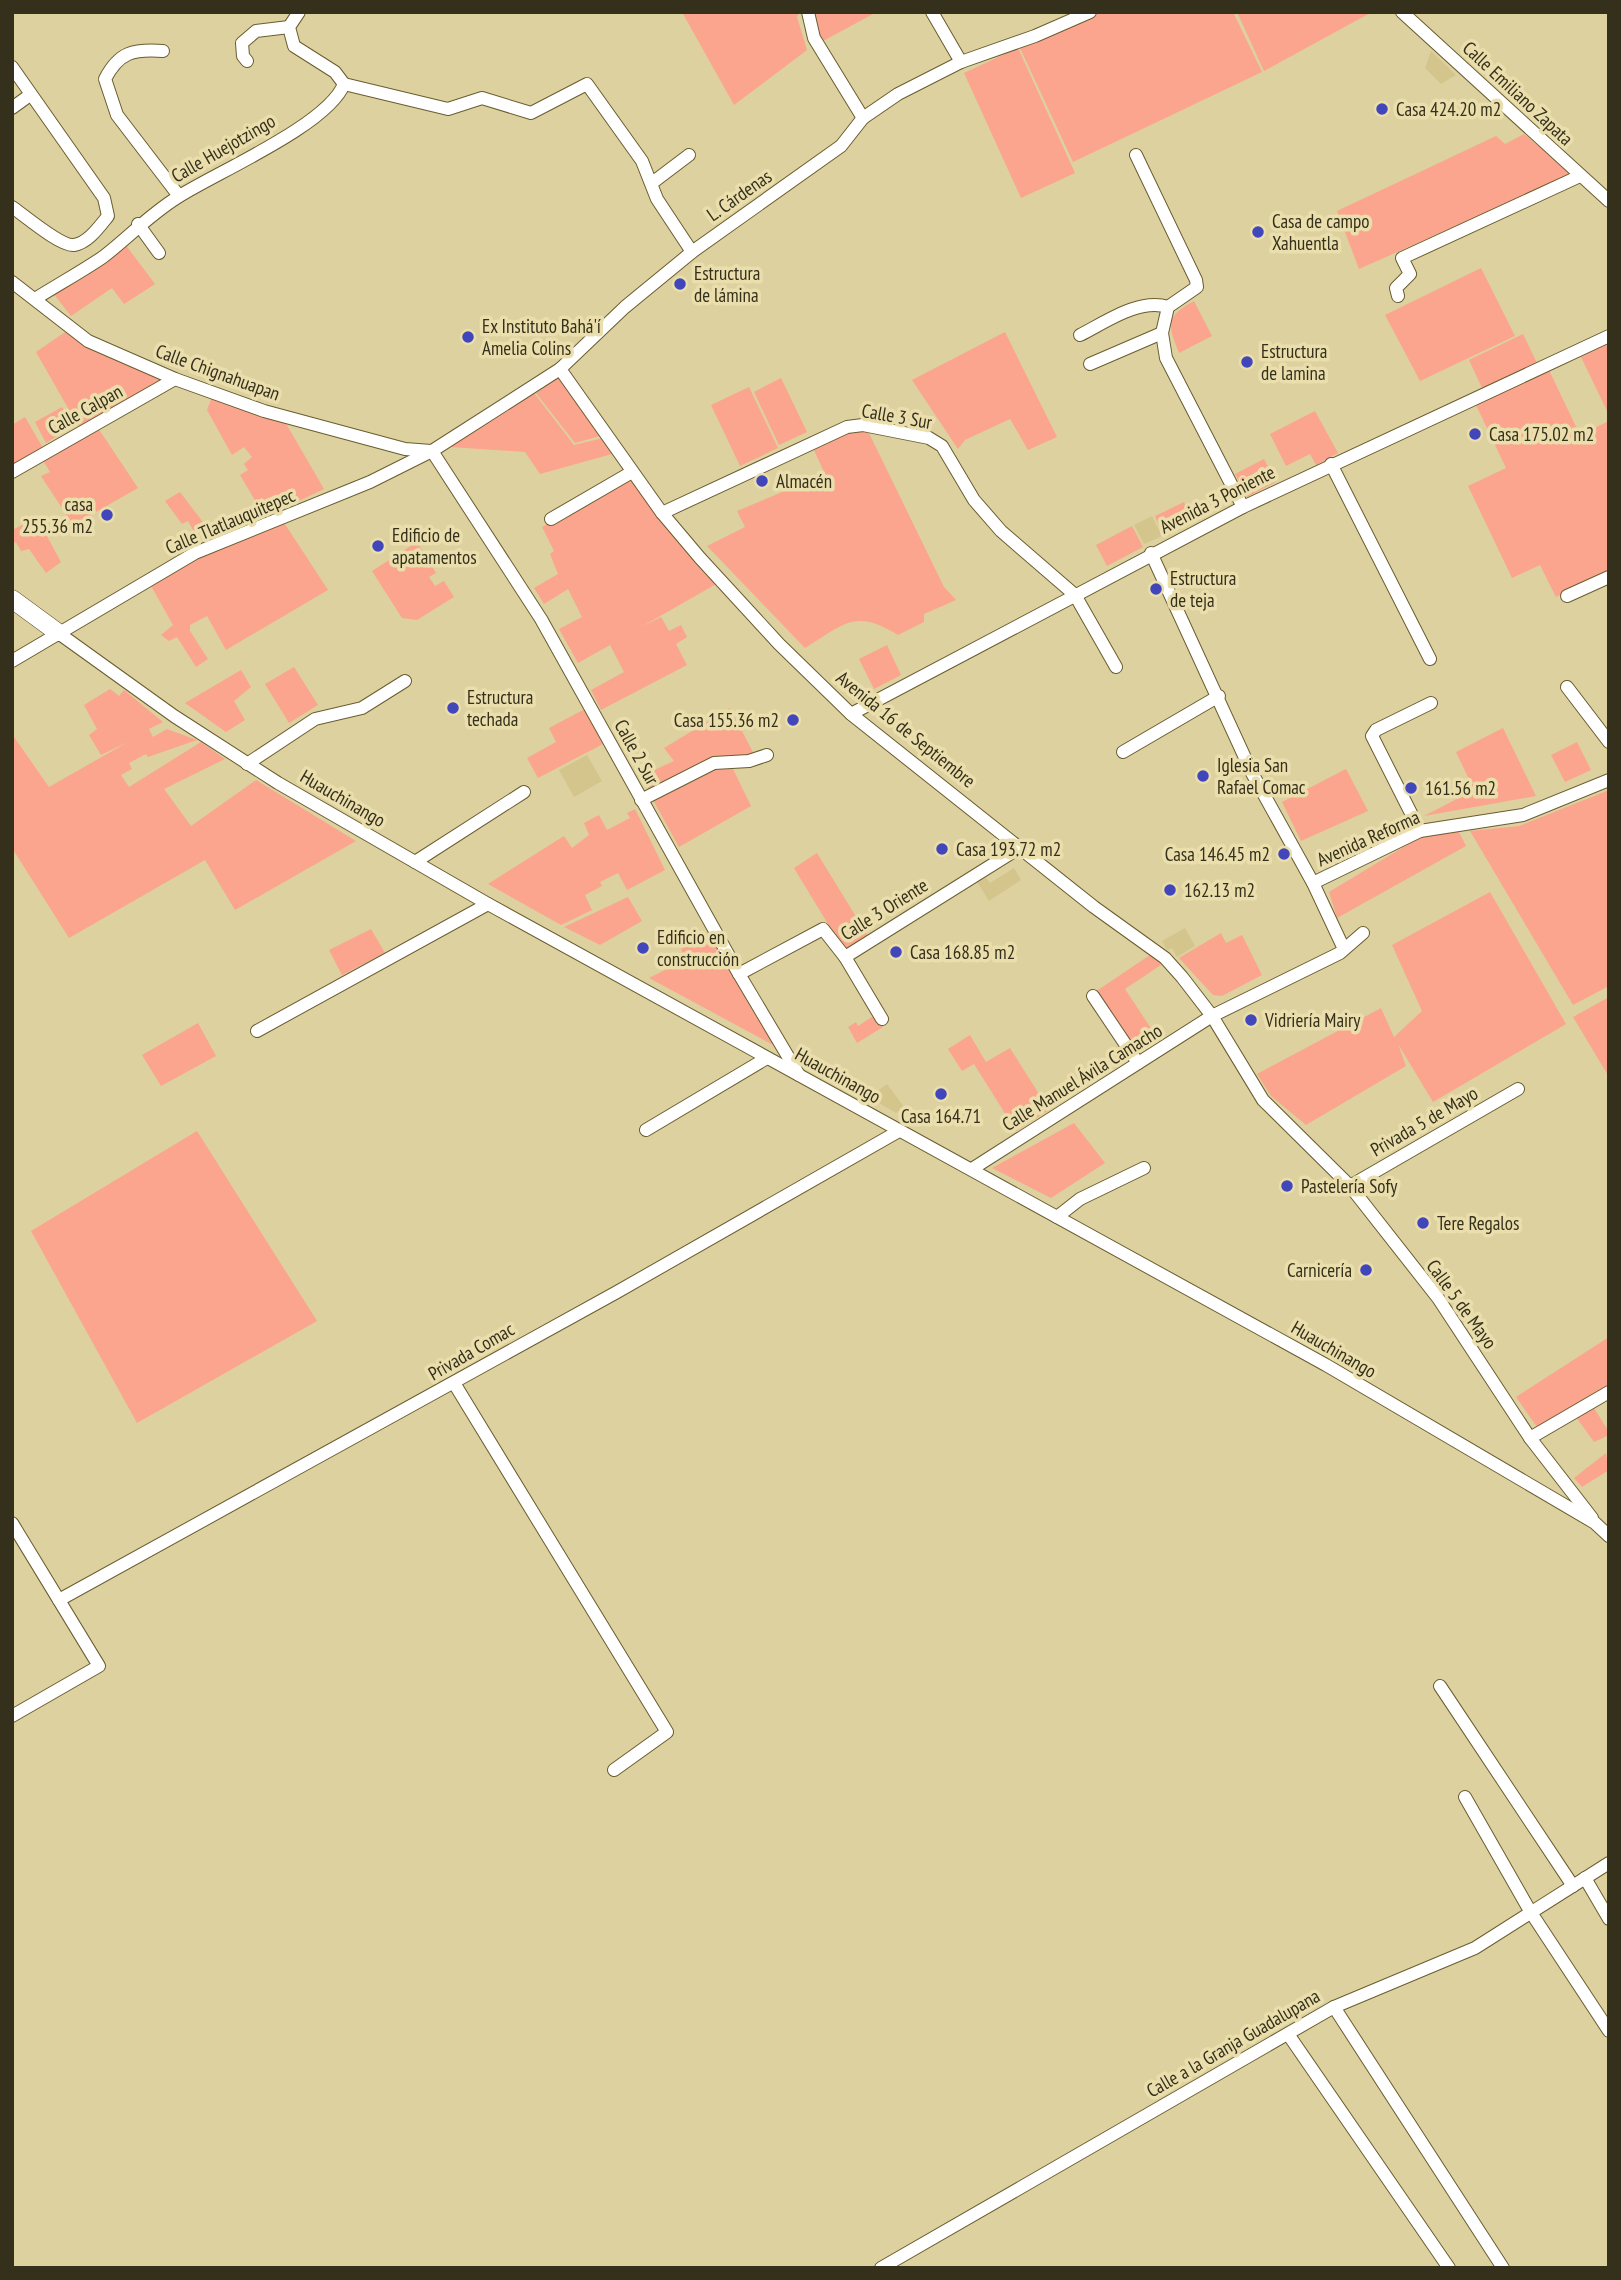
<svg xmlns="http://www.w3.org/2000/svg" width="1621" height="2280" font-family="'PT Sans Narrow',sans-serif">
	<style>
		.built { fill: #d3c58c }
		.green { fill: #fba58e }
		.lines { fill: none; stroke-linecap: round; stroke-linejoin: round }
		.street-casing { stroke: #695d2f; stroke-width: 14 }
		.secondary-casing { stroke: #695d2f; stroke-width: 19 }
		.street { stroke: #fff; stroke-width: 12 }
		.secondary { stroke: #fff; stroke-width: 18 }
		.poi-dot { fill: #4246bb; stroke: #eadeac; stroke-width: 2.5 }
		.labels { text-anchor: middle; stroke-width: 7; stroke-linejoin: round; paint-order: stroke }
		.street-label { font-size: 19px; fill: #35301c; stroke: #eadeac }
		.poi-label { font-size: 19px; fill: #35301c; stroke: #eadeac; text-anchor: start }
	</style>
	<rect width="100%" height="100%" fill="#ddd19f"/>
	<!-- built -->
	<g class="built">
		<path d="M1431 51 1456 75 1441 84 1425 68Z"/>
		<path d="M1152 516 1162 536 1144 544 1134 525Z"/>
		<path d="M587 755 602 781 574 797 559 770Z"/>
		<path d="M1014 868 1021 880 989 901 976 880 984 875 990 883Z"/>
		<path d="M1185 928 1195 946 1177 957 1172 948 1167 950 1162 941Z"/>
		<path d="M887 1084 904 1107 896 1113 869 1097Z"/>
	</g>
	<!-- green -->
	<g class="green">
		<path d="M682 12H799L797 17 807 50 734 105Z"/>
		<path d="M811 12H877L823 41 818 35Z"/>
		<path d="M1100 12H1233L1262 72 1073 162 1020 48Z"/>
		<path d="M1237 12H1372L1264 71Z"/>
		<path d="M1018 48 1075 173 1021 198 964 73Z"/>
		<path d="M1524 134 1573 174 1359 269 1337 211 1496 136 1505 144Z"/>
		<path d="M125 244 155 284 124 304 112 288 71 316 53 293Z"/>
		<path d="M1481 268 1515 336 1420 381 1385 315Z"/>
		<path d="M1194 301 1212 336 1179 353C1167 324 1166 316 1194 301Z"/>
		<path d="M68 330 167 381 80 429 36 352Z"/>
		<path d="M1005 332 1057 437 1028 450 1010 419 965 440 958 449 912 380Z"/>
		<path d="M1523 334 1537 363 1483 390 1469 360Z"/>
		<path d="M1609 343V415L1581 357Z"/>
		<path d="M1548 368 1580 435 1609 421V572L1556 597 1540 565 1512 578 1468 486 1506 468 1475 403Z"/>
		<path d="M560 376 604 435 575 443 536 393Z"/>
		<path d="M781 378 807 432 779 445 754 392Z"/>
		<path d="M749 387 778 448 740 466 711 405Z"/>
		<path d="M534 393 574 445 603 438 612 454 540 474 525 452 450 447Z"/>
		<path d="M212 397 284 420 324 489 265 517 240 475 248 470 244 464 252 457 244 447 232 455 207 410Z"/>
		<path d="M62 407 73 426 46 443 35 422Z"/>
		<path d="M1315 411 1338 453 1316 465 1310 454 1286 466 1270 434Z"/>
		<path d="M25 417 43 448 12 465V425Z"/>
		<path d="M98 428 138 488 73 525 41 476 50 472 42 459Z"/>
		<path d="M868 431 944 587 956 600 924 614V622L898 635C855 608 844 624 805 648L707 546 745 527 737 511 825 474 813 448 846 432Z"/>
		<path d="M1264 459 1276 482 1247 497 1235 474Z"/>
		<path d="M630 477 657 517 718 583 641 627 661 617 669 631 681 625 687 637 676 644 687 665 601 710 591 690 624 672 610 645 578 663 559 629 582 617 568 589 544 604 534 588 558 574 550 554 554 551 542 527Z"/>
		<path d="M180 492 205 525 192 535 193 530 188 521 182 524 165 501Z"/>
		<path d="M1184 502 1192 521 1163 534 1155 516Z"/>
		<path d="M37 518 61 562 46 573 29 549 21 551 16 542 12 544V530Z"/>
		<path d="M283 521 328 590 226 650 207 616 190 625V631L208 659 196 667 177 637 169 641 161 635 173 625 150 584 193 559Z"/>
		<path d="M1132 526 1143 547 1107 566 1096 545Z"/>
		<path d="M417 542 436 573 429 577 435 586 444 581 454 597 417 620 402 618 372 571Z"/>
		<path d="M887 645 901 675 874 689 859 659Z"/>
		<path d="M294 667 318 705 289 723 265 684Z"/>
		<path d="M241 670 251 687 234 701 245 720 226 732 185 703Z"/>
		<path d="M110 689 119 696 124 690 163 722 149 729 153 737 167 729 197 740 148 757 146 754 129 763 132 769 121 775 129 787 201 742 225 759 164 789 191 826 256 780 356 841 235 910 205 860 69 938 12 848V734L49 787 128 742 101 755 89 735 97 729 84 705Z"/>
		<path d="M730 708 755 756 714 760 650 791 641 776 674 761 664 748Z"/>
		<path d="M585 709 603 744 538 778 527 758 556 742 549 728Z"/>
		<path d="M1503 728 1536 796 1424 816 1474 790 1456 752Z"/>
		<path d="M1577 742 1591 770 1565 782 1551 755Z"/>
		<path d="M731 765 751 806 679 847 652 798 713 767Z"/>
		<path d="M1346 769 1368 811 1301 841 1282 802Z"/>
		<path d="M1609 790V986L1573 1005 1470 831 1519 826Z"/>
		<path d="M635 809 665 870 627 890 618 873 600 882 602 886 585 895 592 910 561 925 488 884 564 836 572 848 589 835 584 823 599 815 607 830 630 818 627 813Z"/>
		<path d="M1458 830 1466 846 1337 918 1329 892 1420 837Z"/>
		<path d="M817 853 869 938 845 952 794 868Z"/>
		<path d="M1490 892 1566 1024 1433 1102 1398 1044 1406 1066 1306 1125 1271 1096 1257 1074 1381 1008 1394 1037 1422 1011 1392 945Z"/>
		<path d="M628 897 642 921 600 945 564 927Z"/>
		<path d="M371 929 385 953 342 975 329 950Z"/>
		<path d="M708 933 777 1047 649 978 685 960 681 949Z"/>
		<path d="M1221 933 1226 943 1242 935 1262 975 1222 996 1213 995 1179 958Z"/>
		<path d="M1153 953 1161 965 1125 989 1156 1036 1134 1051 1095 992Z"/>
		<path d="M1609 997V1077L1573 1017Z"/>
		<path d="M875 1015 883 1027 857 1043 848 1027 856 1022 858 1026Z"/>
		<path d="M198 1023 216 1056 161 1086 142 1055Z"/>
		<path d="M970 1035 986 1062 1010 1048 1049 1110 1016 1131 974 1064 962 1071 948 1049Z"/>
		<path d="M1074 1123 1105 1163 1051 1198 992 1168Z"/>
		<path d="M197 1131 317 1321 137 1423 31 1231Z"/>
		<path d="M1609 1337V1384L1537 1427 1516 1397Z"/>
		<path d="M1594 1408 1609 1432V1435L1594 1442 1576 1417Z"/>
		<path d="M1606 1453 1609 1470 1582 1487 1574 1478Z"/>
	</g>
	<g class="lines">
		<!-- street casing -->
		<g class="street-casing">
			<g id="street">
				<path d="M299 12 289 27 294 46 335 72 344 84"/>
				<path d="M808 12 814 38 863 118"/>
				<path d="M932 12 961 62"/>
				<path d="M1402 12 1609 201"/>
				<path d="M163 51C133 49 119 52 105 79L117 115 179 196"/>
				<path d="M247 61 243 56 242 43 256 31 289 27"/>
				<path d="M12 67 104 198 108 216C99 227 88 243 74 245 61 247 24 215 12 207"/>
				<path d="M344 84 448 109 482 98 531 113 587 84 642 161 657 199 692 252"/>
				<path d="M12 108 30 95"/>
				<path d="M1136 155 1196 280 1197 287 1168 307 1162 333 1166 358 1243 507"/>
				<path d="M652 183 689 155"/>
				<path d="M138 224 159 253"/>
				<path d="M12 282 88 341 175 379 264 411 405 449 431 451"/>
				<path d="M1398 296 1396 288 1410 274 1402 258 1580 176"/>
				<path d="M35 299C57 285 81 272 103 257 129 237 149 215 178 197 217 172 328 125 344 84"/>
				<path d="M1080 335C1106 322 1139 298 1168 307"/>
				<path d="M1090 364 1162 333"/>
				<path d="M560 369 662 513 700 558 779 644 851 714 1094 907 1165 958 1182 977 1212 1016 1263 1100 1350 1186 1438 1298 1530 1438 1592 1518"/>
				<path d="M432 451 541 619 739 974 799 1075"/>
				<path d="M1331 464 1430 659"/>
				<path d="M12 472 175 379"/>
				<path d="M662 513 847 427 863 425 929 438 942 446 974 500 1001 531 1075 595 1116 667"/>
				<path d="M551 519 632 472"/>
				<path d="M1151 553 1252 773 1313 883 1343 947"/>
				<path d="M1567 596 1609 577"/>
				<path d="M57 632 174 716 278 783 488 904 1326 1365 1595 1523 1609 1536"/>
				<path d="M12 661 195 553 370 482 432 451 560 369 625 307 692 252 841 146 863 118 898 94 961 62 1035 36 1090 12"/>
				<path d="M1567 687 1609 742"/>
				<path d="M851 714 1243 507 1609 336"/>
				<path d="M1123 752 1219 696"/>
				<path d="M247 764 315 719 362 708 405 681"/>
				<path d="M641 800 714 763 749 761 767 755"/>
				<path d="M1420 831 1372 736 1376 730 1431 703"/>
				<path d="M415 862 524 792"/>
				<path d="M1313 883 1420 831 1523 815 1609 780"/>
				<path d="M845 957 1019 848"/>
				<path d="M739 974 823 929 845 957 882 1019"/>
				<path d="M1093 996 1138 1063"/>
				<path d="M257 1031 488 904"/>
				<path d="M646 1130 767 1058"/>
				<path d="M972 1169 1212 1016 1340 953 1363 933"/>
				<path d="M1350 1186 1518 1089"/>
				<path d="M1057 1217 1080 1199 1144 1168"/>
				<path d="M454 1383 667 1732 614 1770"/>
				<path d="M1530 1438 1609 1392"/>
				<path d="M12 1523 99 1666 12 1716"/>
				<path d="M59 1600 617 1292 899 1131"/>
				<path d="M1440 1686 1573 1886"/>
				<path d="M1465 1797 1530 1911 1609 2031"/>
				<path d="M1585 1878 1609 1919"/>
				<path d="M1334 2007 1503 2268"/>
				<path d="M1288 2034 1449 2268"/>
				<path d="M881 2268 1334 2007 1475 1948 1609 1863"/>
			</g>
		</g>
		<!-- secondary casing -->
		<g class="secondary-casing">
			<path id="secondary" d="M12 599 57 632"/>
		</g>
		<!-- street -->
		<use href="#street" class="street"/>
		<!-- secondary -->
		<use href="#secondary" class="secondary"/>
	</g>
	<!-- markers -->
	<g class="poi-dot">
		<circle cx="1382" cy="109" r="7"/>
		<circle cx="1258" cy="232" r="7"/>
		<circle cx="680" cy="284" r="7"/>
		<circle cx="468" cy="337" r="7"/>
		<circle cx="1247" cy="362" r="7"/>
		<circle cx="1475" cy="434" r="7"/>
		<circle cx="762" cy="481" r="7"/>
		<circle cx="107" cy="515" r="7"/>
		<circle cx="378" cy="546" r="7"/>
		<circle cx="1156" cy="589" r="7"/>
		<circle cx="453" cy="708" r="7"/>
		<circle cx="793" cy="720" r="7"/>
		<circle cx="1203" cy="776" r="7"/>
		<circle cx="1411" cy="788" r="7"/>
		<circle cx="942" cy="849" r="7"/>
		<circle cx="1284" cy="854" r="7"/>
		<circle cx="1170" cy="890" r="7"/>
		<circle cx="643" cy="948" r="7"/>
		<circle cx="896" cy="952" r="7"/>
		<circle cx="1251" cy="1020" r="7"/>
		<circle cx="941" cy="1094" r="7"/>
		<circle cx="1287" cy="1186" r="7"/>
		<circle cx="1423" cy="1223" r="7"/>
		<circle cx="1366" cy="1270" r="7"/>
	</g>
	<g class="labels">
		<!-- street labels -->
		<g class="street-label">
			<text transform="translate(1518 93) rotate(43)" y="7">Calle Emiliano Zapata</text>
			<text transform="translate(223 148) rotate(-30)" y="7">Calle Huejotzingo</text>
			<text transform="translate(739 195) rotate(-35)" y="7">L. Cárdenas</text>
			<text transform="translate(218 372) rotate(20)" y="7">Calle Chignahuapan</text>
			<text transform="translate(85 409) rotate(-29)" y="7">Calle Calpan</text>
			<text transform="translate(897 416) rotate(10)" y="7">Calle 3 Sur</text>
			<text transform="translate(1217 499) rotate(-27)" y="7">Avenida 3 Poniente</text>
			<text transform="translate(230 521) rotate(-23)" y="7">Calle Tlatlauquitepec</text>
			<text transform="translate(906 729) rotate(39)" y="7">Avenida 16 de Septiembre</text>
			<text transform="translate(637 752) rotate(61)" y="7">Calle 2 Sur</text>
			<text transform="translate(343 798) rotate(30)" y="7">Huauchinango</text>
			<text transform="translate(1368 838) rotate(-24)" y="7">Avenida Reforma</text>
			<text transform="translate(884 909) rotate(-32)" y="7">Calle 3 Oriente</text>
			<text transform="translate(838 1075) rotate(29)" y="7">Huauchinango</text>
			<text transform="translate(1082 1077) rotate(-32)" y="7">Calle Manuel Ávila Camacho</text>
			<text transform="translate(1424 1121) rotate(-30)" y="7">Privada 5 de Mayo</text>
			<text transform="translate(1462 1304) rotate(54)" y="7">Calle 5 de Mayo</text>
			<text transform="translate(1334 1349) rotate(30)" y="7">Huauchinango</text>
			<text transform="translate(471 1351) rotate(-30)" y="7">Privada Comac</text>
			<text transform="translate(1233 2043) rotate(-30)" y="7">Calle a la Granja Guadalupana</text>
		</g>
		<!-- poi labels -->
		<g class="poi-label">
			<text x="1396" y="116">Casa 424.20 m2</text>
			<text x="1272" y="228">Casa de campo<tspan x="1272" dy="22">Xahuentla</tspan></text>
			<text x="694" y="280">Estructura<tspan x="694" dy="22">de lámina</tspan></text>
			<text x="482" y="333">Ex Instituto Bahá'í<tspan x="482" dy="22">Amelia Colins</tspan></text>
			<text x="1261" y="358">Estructura<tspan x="1261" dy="22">de lamina</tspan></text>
			<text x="1489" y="441">Casa 175.02 m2</text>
			<text x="776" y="488">Almacén</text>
			<text x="93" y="511" text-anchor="end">casa<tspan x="93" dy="22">255.36 m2</tspan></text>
			<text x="392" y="542">Edificio de<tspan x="392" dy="22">apatamentos</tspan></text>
			<text x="1170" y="585">Estructura<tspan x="1170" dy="22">de teja</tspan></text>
			<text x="467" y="704">Estructura<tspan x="467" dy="22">techada</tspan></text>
			<text x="779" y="727" text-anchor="end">Casa 155.36 m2</text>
			<text x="1217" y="772">Iglesia San<tspan x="1217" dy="22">Rafael Comac</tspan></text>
			<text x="1425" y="795">161.56 m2</text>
			<text x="956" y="856">Casa 193.72 m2</text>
			<text x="1270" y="861" text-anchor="end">Casa 146.45 m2</text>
			<text x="1184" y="897">162.13 m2</text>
			<text x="657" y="944">Edificio en<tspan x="657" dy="22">construcción</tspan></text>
			<text x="910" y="959">Casa 168.85 m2</text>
			<text x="1265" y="1027">Vidriería Mairy</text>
			<text x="941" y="1123" text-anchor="middle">Casa 164.71</text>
			<text x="1301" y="1193">Pastelería Sofy</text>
			<text x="1437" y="1230">Tere Regalos</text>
			<text x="1352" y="1277" text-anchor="end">Carnicería</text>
		</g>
	</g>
	<!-- border -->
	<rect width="1621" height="2280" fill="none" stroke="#35301c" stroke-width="28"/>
</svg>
